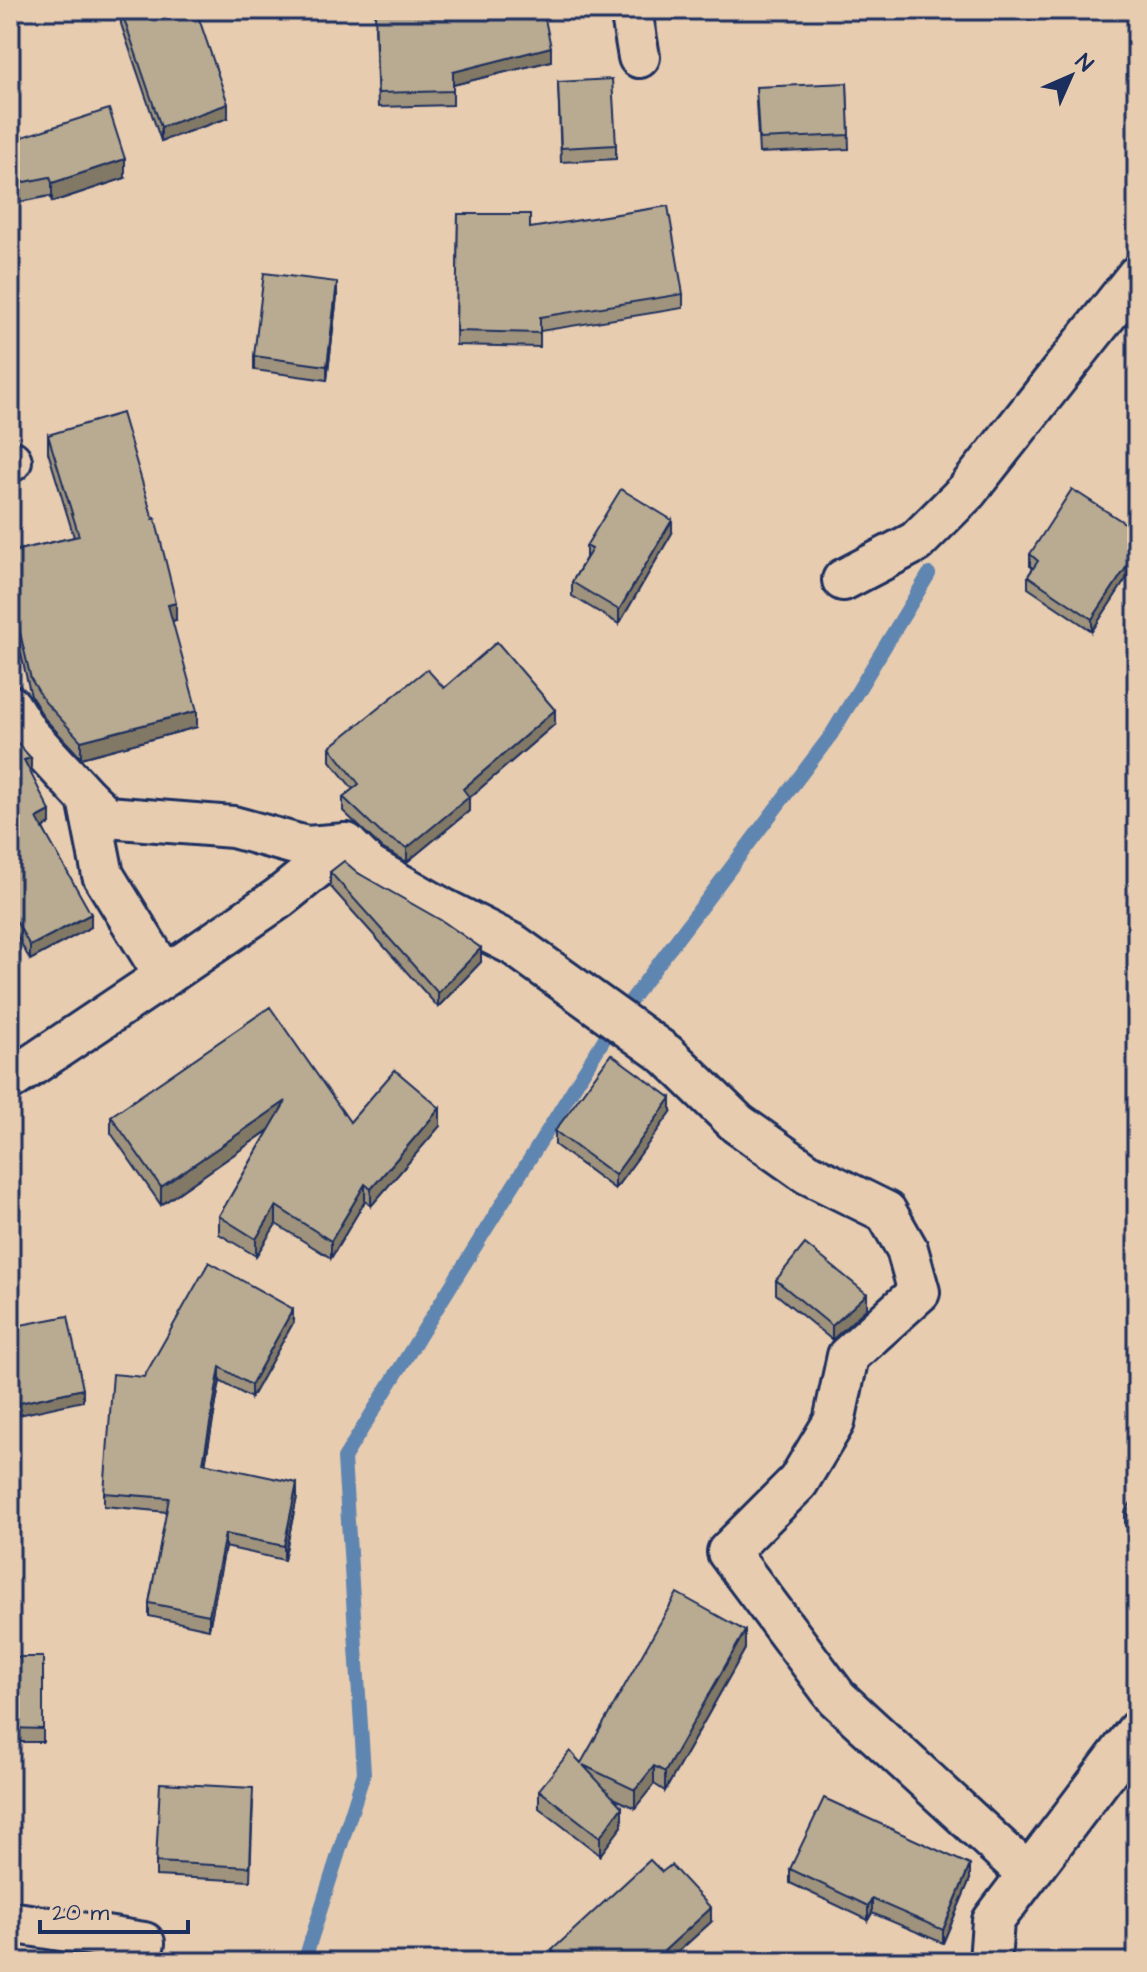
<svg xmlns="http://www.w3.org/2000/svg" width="1147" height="1972" font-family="'Architects Daughter',sans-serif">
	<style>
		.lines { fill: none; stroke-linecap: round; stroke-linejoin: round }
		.stream { stroke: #5e85b1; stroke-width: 14 }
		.minor-casing { stroke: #1b2f5e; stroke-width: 46 }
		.minor { stroke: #e8ccaf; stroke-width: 40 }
		.wall { fill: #9f937d; stroke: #1b2f5e; stroke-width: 2 }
		.shaded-wall { fill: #827866; stroke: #1b2f5e; stroke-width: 2 }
		.building { fill: #b9ab91; stroke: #1b2f5e; stroke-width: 2 }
	</style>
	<rect width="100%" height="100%" fill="#e8ccaf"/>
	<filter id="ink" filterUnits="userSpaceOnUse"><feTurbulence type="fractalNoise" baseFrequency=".0125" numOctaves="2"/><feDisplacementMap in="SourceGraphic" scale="16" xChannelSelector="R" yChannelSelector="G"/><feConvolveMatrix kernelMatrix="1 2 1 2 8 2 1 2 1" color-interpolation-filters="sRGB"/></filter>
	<g filter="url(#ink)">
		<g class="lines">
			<!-- stream -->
			<path class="stream" d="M304 1962 364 1773 344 1458 616 1020 831 735 929 574"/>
			<!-- minor casing -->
			<g class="minor-casing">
				<g id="minor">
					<path d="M631 10 639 57"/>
					<path d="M10 461H11"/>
					<path d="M843 580 916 542 967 491 1137 276"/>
					<path d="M10 706 27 733 88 799 103 875 165 976 279 898 346 844 369 867 441 908 514 945 667 1055 738 1124 807 1173 886 1212 907 1249 919 1292 848 1356 834 1422 798 1482 728 1552 837 1698 1028 1874"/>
					<path d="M88 799 107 817 233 827 306 847 346 844"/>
					<path d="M10 1080 165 976"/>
					<path d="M10 1922 144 1943"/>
					<path d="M990 1962 993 1921 1137 1731"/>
				</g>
			</g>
			<!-- minor -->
			<use href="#minor" class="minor"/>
		</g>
		<!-- wall -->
		<g class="wall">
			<path d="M121 10 228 118 161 141 121 24Z"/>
			<path d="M484 10H543L551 61 453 85V105L378 107 375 27 484 12Z"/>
			<path d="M558 82 616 145V159L561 162Z"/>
			<path d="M847 83 849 149 759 153 756 101Z"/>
			<path d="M10 141 125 178 52 202 50 196 10 204Z"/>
			<path d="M458 214 530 228 683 294V308L540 331V347L456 345Z"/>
			<path d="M337 296 327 380 254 370V356Z"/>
			<path d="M48 435 176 620 172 621 197 727 81 758 45 719 31 696 10 608V552L74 537 48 452Z"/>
			<path d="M1137 531V562L1092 631 1028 588V576L1033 568 1030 566V554Z"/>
			<path d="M672 533 619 624 572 596V582L586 558V546Z"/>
			<path d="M444 688 555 724 469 798V811L407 862 383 849 343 811V797L353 789 330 761V747Z"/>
			<path d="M10 735 31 771 30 772 50 824 43 828 91 927 30 960 10 923Z"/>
			<path d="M330 872 358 873 481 962 438 1007 330 886Z"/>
			<path d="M671 1112 615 1189 555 1145V1131Z"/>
			<path d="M111 1116 350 1122 440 1126 371 1206 365 1201 331 1258 276 1224 256 1256 219 1234V1216L269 1130 161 1205 111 1133Z"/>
			<path d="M776 1280 867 1308 832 1340 776 1294Z"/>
			<path d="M293 1323 251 1398 220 1381 205 1463 297 1497 284 1560 225 1547 209 1629 149 1616V1603L167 1512 104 1506V1493L144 1377Z"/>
			<path d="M1137 1494V1534L1125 1526V1512Z"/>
			<path d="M745 1649 665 1791 654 1784 635 1808 613 1798 622 1826 600 1855 539 1808V1790L581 1763Z"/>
			<rect x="10" y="1657" width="33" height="85"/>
			<path d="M253 1802 250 1881 156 1876V1862Z"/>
			<path d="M790 1869 970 1879 943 1943 872 1913 868 1920 790 1883Z"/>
			<path d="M711 1922 667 1962H552V1950Z"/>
		</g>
		<!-- shaded-wall -->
		<g class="shaded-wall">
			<path d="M551 47V61L453 85V72Z"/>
			<path d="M228 104V118L161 141V127Z"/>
			<path d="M125 159V178L52 202V183Z"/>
			<path d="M337 282V296L327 380V366Z"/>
			<path d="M672 520V533L619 624V610Z"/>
			<path d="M1137 551V562L1092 631V619Z"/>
			<path d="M176 603V620L168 622V605Z"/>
			<path d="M555 710V724L469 798V811L407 862V848L463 789Z"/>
			<path d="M197 711V727L81 758V741Z"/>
			<path d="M31 758V771L24 773V760Z"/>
			<path d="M50 811V824L37 831V818Z"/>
			<path d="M91 914V927L30 960V946Z"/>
			<path d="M481 948V962L438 1007V993Z"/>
			<path d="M671 1098V1112L615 1189V1175Z"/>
			<path d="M286 1101V1118L161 1205V1187Z"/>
			<path d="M440 1108V1126L371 1206V1189Z"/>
			<path d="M365 1184V1201L331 1258V1241Z"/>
			<path d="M276 1206V1224L256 1256V1239Z"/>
			<path d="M867 1294V1308L832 1340V1326Z"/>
			<path d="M293 1309V1323L251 1398V1385Z"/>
			<path d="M220 1367V1381L203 1476V1463Z"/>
			<path d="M83 1389V1401L10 1417V1405Z"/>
			<path d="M297 1483V1497L284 1560V1546Z"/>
			<path d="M225 1534V1547L209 1629V1615Z"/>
			<path d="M745 1631V1649L665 1791V1772Z"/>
			<path d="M654 1766V1784L635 1808V1790Z"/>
			<path d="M622 1807V1826L600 1855V1837Z"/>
			<path d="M970 1865V1879L943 1943V1930Z"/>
			<path d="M872 1899V1913L868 1920V1906Z"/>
			<path d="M711 1908V1922L667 1962H652Z"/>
		</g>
		<!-- building -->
		<g class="building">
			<path d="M121 10H196L228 104 161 127Z"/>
			<path d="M487 10H543L551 47 453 72V91L378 93 375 13 487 12Z"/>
			<path d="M612 79 616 145 561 148 558 82Z"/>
			<path d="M847 83 849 135 759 139 756 87Z"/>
			<path d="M109 109 125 159 52 183 50 177 10 185V141Z"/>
			<path d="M668 206 683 294 540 317V333L456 331 458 214H530V228Z"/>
			<path d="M264 273 337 282 327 366 254 356Z"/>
			<path d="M122 413 153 519 155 518 176 603 168 605 197 711 81 741 45 702 31 679 10 591V552L79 536 48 435Z"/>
			<path d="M621 489 672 520 619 610 572 582 592 549 586 546Z"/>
			<path d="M1072 489 1137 531V551L1092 619 1028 576 1038 561 1030 554Z"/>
			<path d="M497 642 555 710 463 789 469 797 407 848 383 835 343 797 359 784 330 747 427 669 444 688Z"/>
			<path d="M10 735 31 758 24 760 50 811 37 818 91 914 30 946 10 910Z"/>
			<path d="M344 861 358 873 444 922 481 948 438 993 330 872Z"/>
			<path d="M270 1007 350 1122 395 1070 440 1108 371 1189 365 1184 331 1241 276 1206 256 1239 219 1216 286 1101 161 1187 111 1116Z"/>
			<path d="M611 1054 671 1098 615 1175 555 1131Z"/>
			<path d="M805 1244 867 1294 832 1326 776 1280Z"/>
			<path d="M209 1262 293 1309 251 1385 220 1367 203 1463 297 1483 284 1546 225 1534 209 1615 149 1603 169 1498 104 1493 113 1374 144 1377Z"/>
			<path d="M68 1316 83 1389 10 1405V1327Z"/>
			<path d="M1137 1494V1520L1125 1512Z"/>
			<path d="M677 1593 745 1631 665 1772 654 1766 635 1790 583 1765 622 1807 600 1837 539 1790 570 1751 581 1763Z"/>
			<path d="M10 1657H43V1729L10 1728Z"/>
			<path d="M160 1783 253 1788 250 1867 156 1862Z"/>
			<path d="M824 1798 970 1865 943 1930 872 1899 868 1906 790 1869Z"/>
			<path d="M650 1860 662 1872 671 1865 711 1908 652 1962H563L552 1950Z"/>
		</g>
	</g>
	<!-- margin -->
	<rect width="1147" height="1972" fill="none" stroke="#e8ccaf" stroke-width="40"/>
	<rect x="20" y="20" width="1107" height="1932" fill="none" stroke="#1b2f5e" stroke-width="3" filter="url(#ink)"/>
	<!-- north arrow -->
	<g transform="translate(1071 76) rotate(45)" stroke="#e8ccaf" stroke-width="6" paint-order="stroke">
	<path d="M0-6L14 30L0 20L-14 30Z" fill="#1b2f5e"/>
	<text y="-12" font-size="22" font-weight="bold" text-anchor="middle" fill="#1b2f5e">N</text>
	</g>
	<!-- scale -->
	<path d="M40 1920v12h148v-12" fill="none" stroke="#1b2f5e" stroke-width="4"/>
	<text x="52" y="1920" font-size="24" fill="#1b2f5e" stroke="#e8ccaf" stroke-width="6" paint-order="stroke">20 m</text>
</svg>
